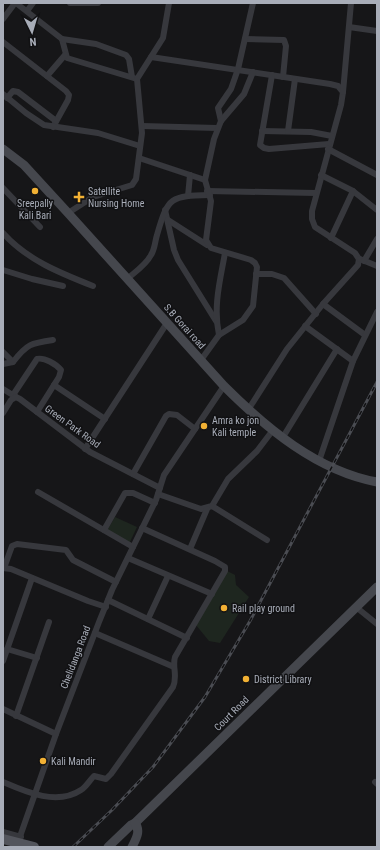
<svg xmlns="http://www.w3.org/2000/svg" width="380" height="850" font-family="'Roboto Condensed',sans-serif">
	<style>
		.green { fill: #1e261f }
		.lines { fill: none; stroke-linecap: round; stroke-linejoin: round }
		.street { stroke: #37383d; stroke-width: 6 }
		.secondary { stroke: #45474d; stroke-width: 9 }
		.rail-casing { stroke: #4a4c52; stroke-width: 3 }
		.rail { stroke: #111113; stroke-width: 1.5; stroke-dasharray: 4.5; stroke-linecap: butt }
		.primary-bridge { stroke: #53555c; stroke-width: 10 }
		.poi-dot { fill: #f2b134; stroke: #111113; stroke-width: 1.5 }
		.labels { text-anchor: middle; stroke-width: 3; stroke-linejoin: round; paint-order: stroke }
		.poi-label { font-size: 10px; fill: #a8adb8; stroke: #111113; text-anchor: start }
		.street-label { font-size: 10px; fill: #a8adb8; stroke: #111113 }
	</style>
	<rect width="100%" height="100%" fill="#161618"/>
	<!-- green -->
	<g class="green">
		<path d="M115 517 137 527 129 544 106 532Z"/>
		<path d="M227 571 235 575 236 585 249 597 220 643 209 641 196 625Z"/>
	</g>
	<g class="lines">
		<!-- street -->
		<g class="street">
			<path d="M16 3 62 39 67 58 137 79"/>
			<path d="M70 3H98"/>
			<path d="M27 11 33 3"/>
			<path d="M3 19 15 3"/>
			<path d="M349 27 377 31"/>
			<path d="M62 39 96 44 126 55 129 59 132 77"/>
			<path d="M245 39 284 40 286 46 283 77"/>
			<path d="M3 42 66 91 69 95 68 100 53 127"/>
			<path d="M151 57 330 84 338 86 343 92 341 105 312 211V219L315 227 355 253 359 259 358 265 323 304 287 349 248 410"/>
			<path d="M272 75 260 145 264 148 269 149 329 144"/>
			<path d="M47 76 65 55"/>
			<path d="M343 92 351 3"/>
			<path d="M3 94 26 113 44 125 98 133 140 146"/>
			<path d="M7 98 13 91 18 92 56 121"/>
			<path d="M221 121 218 108 231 89 238 69 253 3"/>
			<path d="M142 126 217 128"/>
			<path d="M262 131 311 132 332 136"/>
			<path d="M288 131 295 79"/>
			<path d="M328 149 377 175"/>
			<path d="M139 158 205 180"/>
			<path d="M321 175 353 191 377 210"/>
			<path d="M3 188 40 227"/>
			<path d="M207 191 316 193"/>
			<path d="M188 196 190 175"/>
			<path d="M165 210 174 250 178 260 216 321"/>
			<path d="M68 213 93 197 132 185 136 179 142 133 137 79 163 38 169 3"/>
			<path d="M168 220 207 245"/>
			<path d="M3 233C27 260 60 273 93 286"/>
			<path d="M331 238 353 191"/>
			<path d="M360 259 377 266"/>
			<path d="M364 261 377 239"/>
			<path d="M3 270 32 279 63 286"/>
			<path d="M256 274H272L284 278 316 314"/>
			<path d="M127 279C135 272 146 265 151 255 155 249 155 241 157 235 168 196 171 196 210 195"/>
			<path d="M323 304 365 335"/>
			<path d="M305 326 353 361"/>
			<path d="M219 335C213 306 220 281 225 253"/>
			<path d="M3 352 13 362"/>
			<path d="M201 360 219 335 243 320 253 306 257 267 255 263 251 260 211 248 206 240 211 201 205 180 214 139 221 121 244 94 253 72"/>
			<path d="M3 364 13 362C27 344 31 343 53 340"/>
			<path d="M54 385 105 419"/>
			<path d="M3 389 16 397"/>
			<path d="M13 395 37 359C44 357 56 364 61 370L59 377 37 412"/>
			<path d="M3 413 11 400 16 397 20 399 90 452 160 488"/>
			<path d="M283 437 337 349"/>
			<path d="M85 449 167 323"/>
			<path d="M319 461 353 361 377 312"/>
			<path d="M133 474 166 416 169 414 177 415 195 429"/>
			<path d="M38 492 133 547"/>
			<path d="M158 494 201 509 212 506 228 479 257 451 273 430"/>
			<path d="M212 506 267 540"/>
			<path d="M104 530 125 493H133L155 503"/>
			<path d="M190 549 207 509"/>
			<path d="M128 558 212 594"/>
			<path d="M3 568 11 569 88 601 106 607"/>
			<path d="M4 568 12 546 17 544 66 550 73 560 116 582"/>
			<path d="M108 600 187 638"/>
			<path d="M356 607 377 624"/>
			<path d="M148 619 168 576"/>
			<path d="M95 633 174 667"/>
			<path d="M7 649 37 658"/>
			<path d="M3 661 32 578"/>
			<path d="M3 709 56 734"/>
			<path d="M16 716 49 622"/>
			<path d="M3 782C26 792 57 806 81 790 86 787 89 781 94 776L106 779 111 774 173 687C178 676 172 667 175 657L225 571V567L215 561 142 528"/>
			<path d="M375 782 377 784"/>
			<path d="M3 832 21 837"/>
			<path d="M17 845 56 734 99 622 112 590 156 500 164 475 224 386"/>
		</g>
		<!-- secondary -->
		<g class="secondary">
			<path d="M3 149 24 165 68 213 224 386C266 428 317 471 377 482"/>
			<path d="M108 847 131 825 135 823 377 587"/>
			<path d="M132 847C136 839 141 831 135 823"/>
		</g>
		<!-- rail casing -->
		<g class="rail-casing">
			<path id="rail" d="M73 847 112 810 153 767 205 697 250 621 377 382"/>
		</g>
		<!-- rail -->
		<use href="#rail" class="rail"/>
		<!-- primary-bridge -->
		<path class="primary-bridge" d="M3 839 34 847"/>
	</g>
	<!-- markers -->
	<g class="poi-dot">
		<circle cx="35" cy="191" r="4"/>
		<path d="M77 191h4v4h4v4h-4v4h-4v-4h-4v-4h4z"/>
		<circle cx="204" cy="426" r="4"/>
		<circle cx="224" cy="608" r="4"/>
		<circle cx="246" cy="679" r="4"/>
		<circle cx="43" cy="761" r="4"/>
	</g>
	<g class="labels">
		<!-- poi labels -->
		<g class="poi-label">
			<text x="88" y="195">Satellite<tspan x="88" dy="12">Nursing Home</tspan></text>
			<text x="35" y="207" text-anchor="middle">Sreepally<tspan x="35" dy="12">Kali Bari</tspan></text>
			<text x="212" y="424">Amra ko jon<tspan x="212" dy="12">Kali temple</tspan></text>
			<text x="232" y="612">Rail play ground</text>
			<text x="254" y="683">District Library</text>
			<text x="51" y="765">Kali Mandir</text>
		</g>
		<!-- street labels -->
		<g class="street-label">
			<text transform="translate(185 326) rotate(48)" y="4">S.B Gorai road</text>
			<text transform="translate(73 426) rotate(36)" y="4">Green Park Road</text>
			<text transform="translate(75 657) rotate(-69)" y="4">Chelidanga Road</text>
			<text transform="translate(231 713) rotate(-45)" y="4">Court Road</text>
		</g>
	</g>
	<!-- border -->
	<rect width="380" height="850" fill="none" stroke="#a8adb8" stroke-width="8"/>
	<!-- north arrow -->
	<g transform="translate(32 32) rotate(175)" stroke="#111113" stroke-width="3" paint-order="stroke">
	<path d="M0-3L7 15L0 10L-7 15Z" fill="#a8adb8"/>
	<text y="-6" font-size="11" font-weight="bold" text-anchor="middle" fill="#a8adb8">N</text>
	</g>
</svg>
